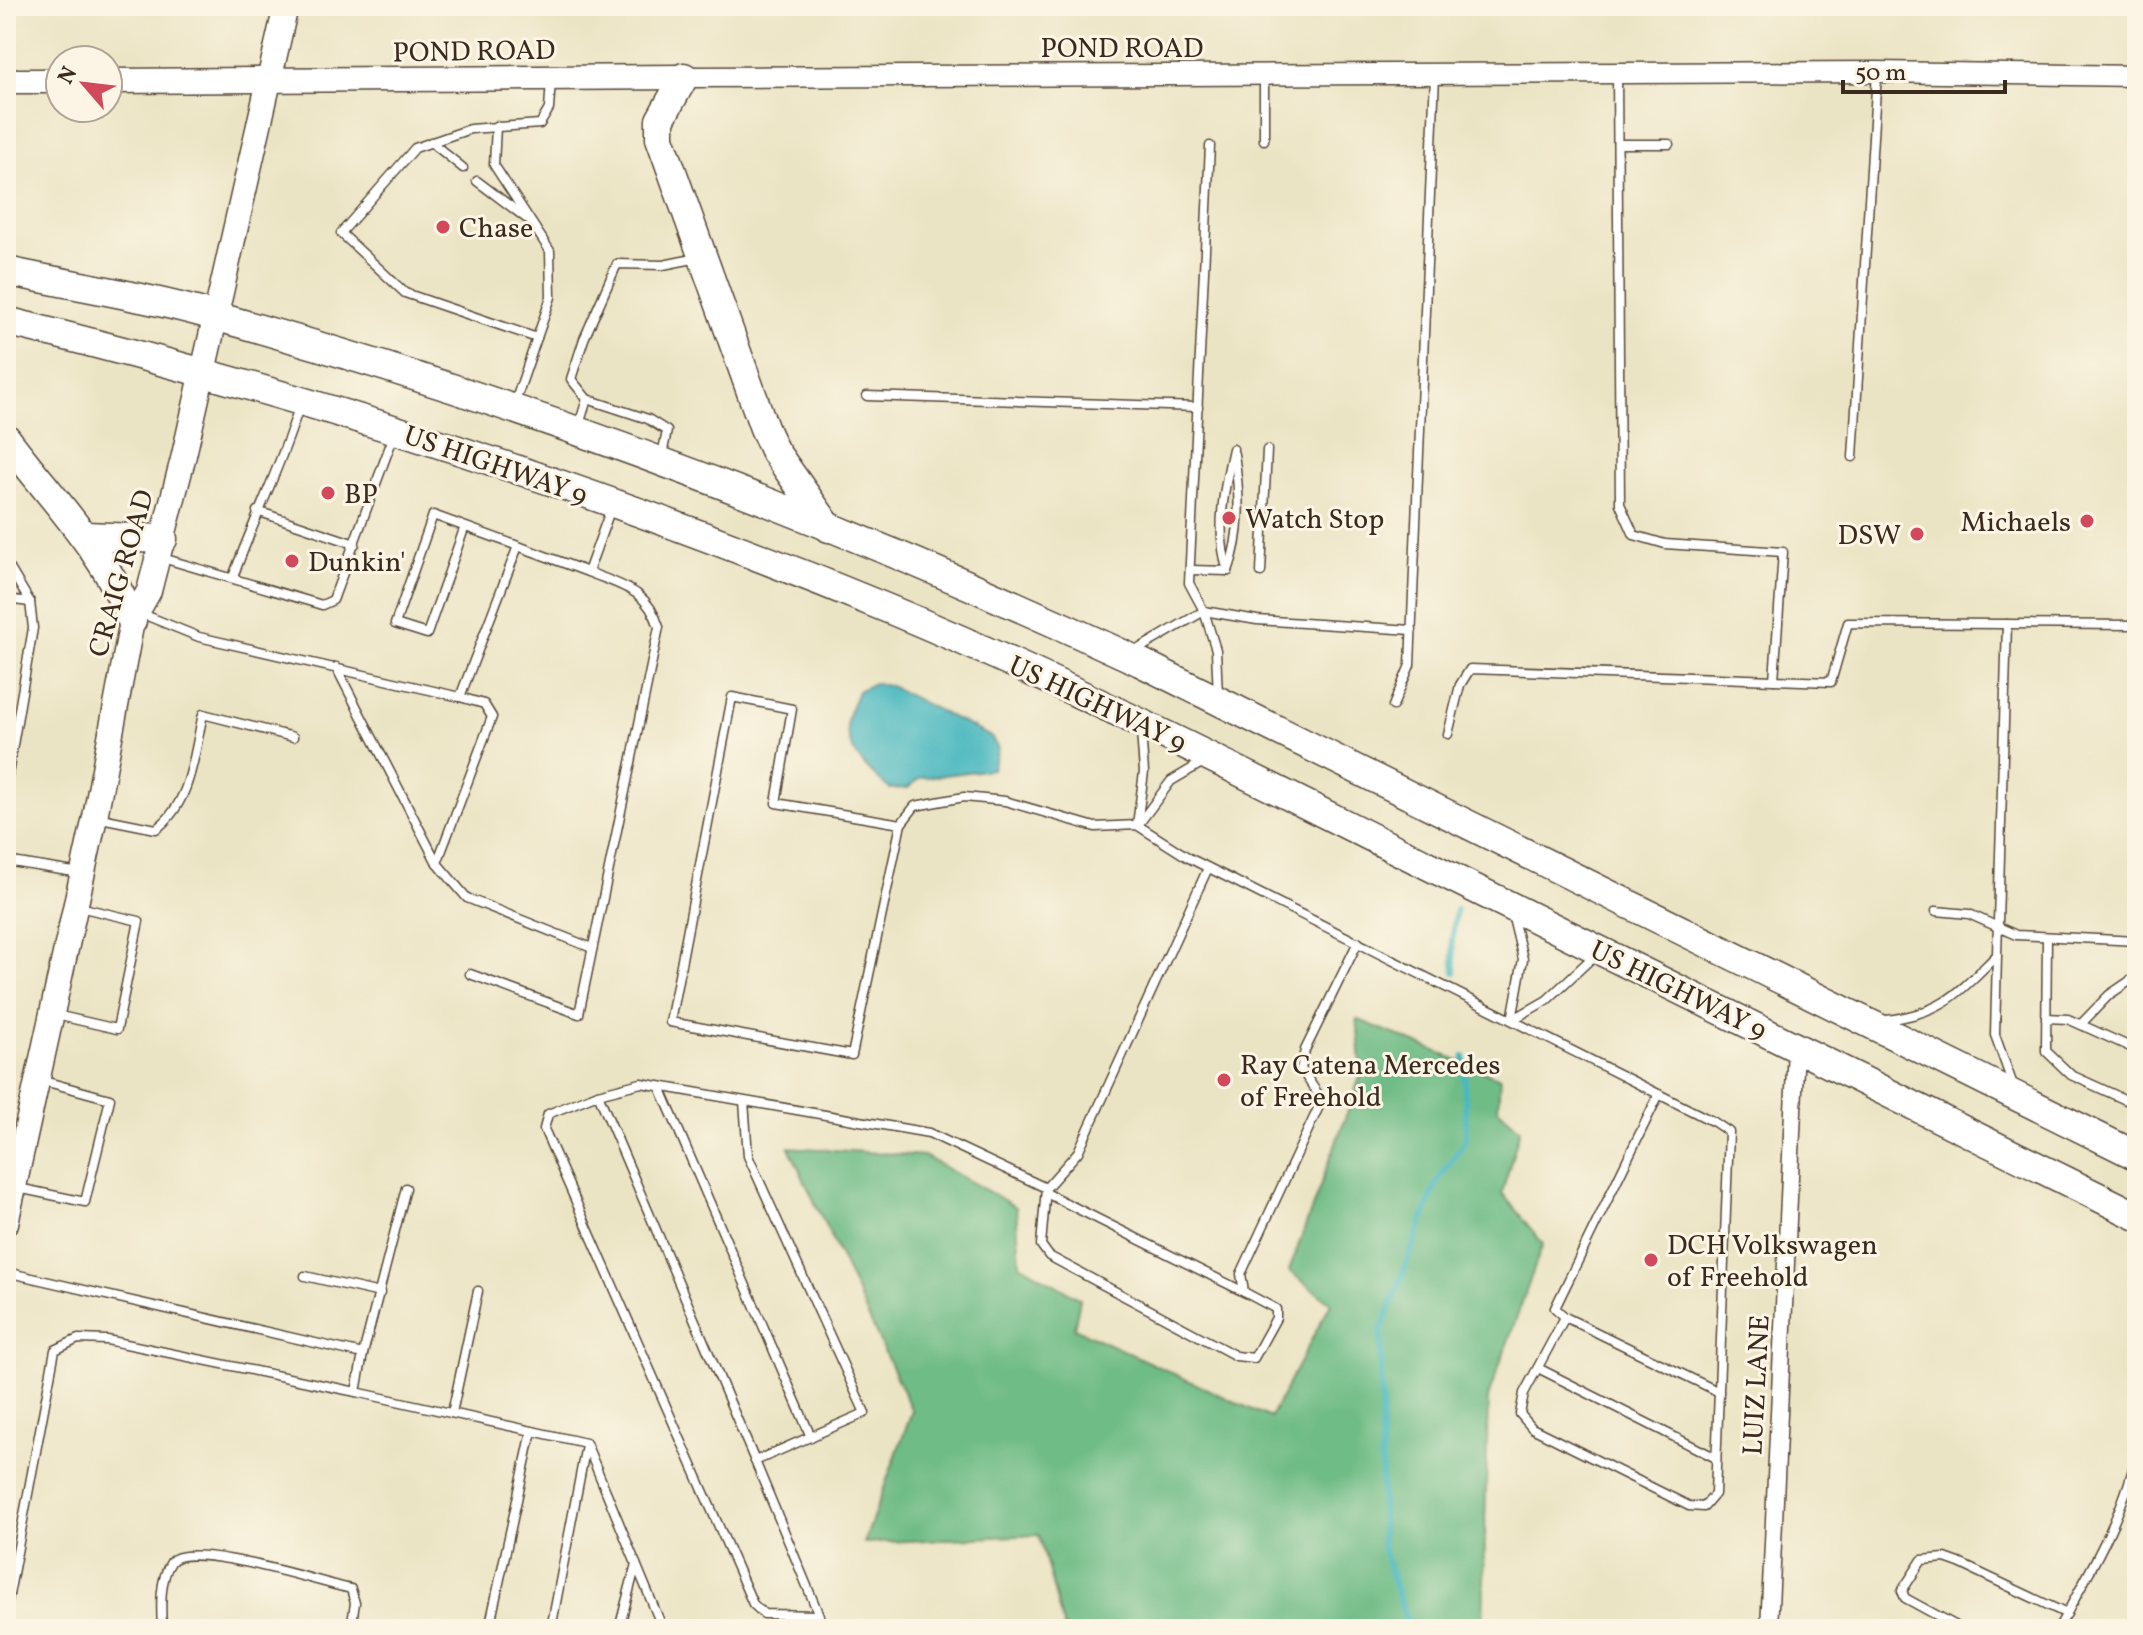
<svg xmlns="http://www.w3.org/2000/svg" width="2143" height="1635" font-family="Vollkorn,serif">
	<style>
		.forest { fill: #6fbc86; stroke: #557352; stroke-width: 2 }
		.water { fill: #49b8c0; stroke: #42716f; stroke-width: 2 }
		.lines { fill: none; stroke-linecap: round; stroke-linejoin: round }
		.stream { stroke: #49b8c0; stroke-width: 6 }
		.service-casing { stroke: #554637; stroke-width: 11 }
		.minor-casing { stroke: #554637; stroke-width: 19 }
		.tertiary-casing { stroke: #554637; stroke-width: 23 }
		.secondary-casing { stroke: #554637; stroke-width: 27 }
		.trunk-casing { stroke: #554637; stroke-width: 31 }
		.service { stroke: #fff; stroke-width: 8 }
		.minor { stroke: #fff; stroke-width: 16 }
		.tertiary { stroke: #fff; stroke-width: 20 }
		.secondary { stroke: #fff; stroke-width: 24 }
		.trunk { stroke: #fff; stroke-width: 28 }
		.poi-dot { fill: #d1495b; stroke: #fcf5e5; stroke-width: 3 }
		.labels { text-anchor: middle; stroke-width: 6; stroke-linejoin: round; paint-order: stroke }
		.street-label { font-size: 28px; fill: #3b2a1e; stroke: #fcf5e5 }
		.poi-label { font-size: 28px; fill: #3b2a1e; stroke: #fcf5e5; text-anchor: start }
	</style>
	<rect width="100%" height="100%" fill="#fcf5e5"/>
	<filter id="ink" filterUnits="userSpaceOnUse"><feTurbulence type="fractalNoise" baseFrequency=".0125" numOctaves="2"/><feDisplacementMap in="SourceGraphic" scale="16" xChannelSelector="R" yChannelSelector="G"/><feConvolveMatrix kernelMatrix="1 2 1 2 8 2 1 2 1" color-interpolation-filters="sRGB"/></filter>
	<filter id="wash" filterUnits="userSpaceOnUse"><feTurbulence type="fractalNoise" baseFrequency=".006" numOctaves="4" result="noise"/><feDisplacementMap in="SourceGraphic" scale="32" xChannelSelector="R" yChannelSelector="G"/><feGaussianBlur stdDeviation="1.8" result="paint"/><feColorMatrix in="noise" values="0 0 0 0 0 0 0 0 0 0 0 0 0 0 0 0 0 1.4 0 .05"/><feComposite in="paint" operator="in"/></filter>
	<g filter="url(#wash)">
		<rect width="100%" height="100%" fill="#ebe4c4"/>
		<!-- forest -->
		<path class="forest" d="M1357 1019 1500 1078 1498 1109 1520 1129 1502 1193 1543 1244 1488 1397 1483 1629H1064L1039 1535 864 1543 912 1411 789 1147 924 1156 1016 1207 1020 1264 1080 1299 1074 1328 1270 1418 1331 1303 1289 1271 1362 1072Z"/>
		<!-- water -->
		<path class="water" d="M874 683 888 685 991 737 998 749 992 769 920 778 908 788 890 789C871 774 844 750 847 721 848 712 855 700 858 691Z"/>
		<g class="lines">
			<!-- stream -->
			<g class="stream">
				<path d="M1455 972 1452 941 1456 910"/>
				<path d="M1409 1629 1382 1547 1381 1331 1437 1182 1466 1139 1464 1057"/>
			</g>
		</g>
	</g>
	<g filter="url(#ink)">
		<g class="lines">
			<!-- service casing -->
			<g class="service-casing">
				<g id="service">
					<path d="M1617 75 1620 504 1634 535 1665 544 1783 552 1774 680 1831 682 1848 623 2137 625"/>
					<path d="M496 126 494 165 550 251 551 297 514 405"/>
					<path d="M1264 140V77"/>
					<path d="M431 142 463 168"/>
					<path d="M1618 144H1669"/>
					<path d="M1210 146 1189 583 1204 611 1257 620 1412 630"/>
					<path d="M477 181 526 218"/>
					<path d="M537 338 405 293 341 233 415 148 470 129 540 124 549 109 551 80"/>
					<path d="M867 396 1198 407"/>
					<path d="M579 425 587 399"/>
					<path d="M662 455 667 431 648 419 587 399 571 379 584 339 617 264 663 265 698 258"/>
					<path d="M1853 457 1877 73"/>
					<path d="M257 511 355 544"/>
					<path d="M464 529 427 634 395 624 433 515 518 546"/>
					<path d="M159 557 322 605 333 600 394 435"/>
					<path d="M6 562 30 602 33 628 6 786"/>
					<path d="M1190 570 1228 571"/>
					<path d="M1228 571C1215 532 1224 488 1233 449"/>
					<path d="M1228 571C1242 534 1240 493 1234 454"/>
					<path d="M588 572 518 546 460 697 484 704 492 717 437 863 467 898 592 948"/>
					<path d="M1261 572 1267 450"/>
					<path d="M233 577C254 519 281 466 299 407"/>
					<path d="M6 599 30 602"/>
					<path d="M140 613 199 637 460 697"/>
					<path d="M1135 651 1204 611 1216 650 1218 696"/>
					<path d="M336 667 437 863"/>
					<path d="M1393 706 1410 665 1435 75"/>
					<path d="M1448 734 1460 685 1470 669 1774 680"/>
					<path d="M96 817 156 829C191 804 194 754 203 714L293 737"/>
					<path d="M901 824 776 803 792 709 732 697 670 1022 852 1055 901 824 915 806 964 797 1005 801 1095 827 1137 825 1189 858 1714 1122 1729 1132 1715 1494 1704 1507 1689 1506 1532 1428 1520 1414 1524 1393 1565 1317 1555 1308 1659 1094"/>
					<path d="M1137 825 1144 772 1141 731"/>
					<path d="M1138 825 1171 781 1205 761"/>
					<path d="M6 861 80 873"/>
					<path d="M1936 911 1969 914 2016 935 2137 941"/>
					<path d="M1512 914 1523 959 1512 1020 1547 1000 1595 955"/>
					<path d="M2047 937 2046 1051 2071 1075 2137 1105"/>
					<path d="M1997 955 2007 624"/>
					<path d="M470 974 579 1014 659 627C647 589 622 586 588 572L611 508"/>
					<path d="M56 1015 117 1029 139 921 79 907"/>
					<path d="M2046 1018 2068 1019 2137 1050"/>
					<path d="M1886 1020C1943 1013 1957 994 1997 955L1995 1035 2013 1085"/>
					<path d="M2081 1024 2109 995 2137 976"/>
					<path d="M660 1087 811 1437"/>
					<path d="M598 1094 755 1461"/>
					<path d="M744 1101 748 1156 865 1413 755 1461 819 1615 764 1614 753 1604 544 1129 548 1114 598 1094 641 1083 929 1133 1046 1188 1041 1245 1049 1256 1236 1356 1254 1358 1276 1318V1309L1244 1292 1241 1274 1322 1100 1301 1069 1305 1050 1358 942"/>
					<path d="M18 1188 85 1202 110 1099 40 1080"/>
					<path d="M1046 1188 1078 1152 1208 868"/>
					<path d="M1046 1193 1244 1292"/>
					<path d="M6 1272 363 1354 356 1392 586 1443 663 1629"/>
					<path d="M305 1276 380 1293"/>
					<path d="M1565 1317 1719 1392"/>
					<path d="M363 1354 406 1188"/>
					<path d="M1538 1368 1716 1458"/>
					<path d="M452 1413 478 1291"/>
					<path d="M6 1611 55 1350 78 1339 107 1340 356 1392"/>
					<path d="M162 1629C161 1609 159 1580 171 1562 187 1539 322 1583 351 1589L355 1603 351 1629"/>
					<path d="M489 1629 532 1431"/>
					<path d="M551 1629 586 1445"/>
					<path d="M619 1629 636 1564"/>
					<path d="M1962 1629 1905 1598 1902 1591 1922 1560 1945 1558 1959 1563 2067 1614"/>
					<path d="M2058 1629C2089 1573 2124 1515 2137 1452"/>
				</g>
			</g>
			<!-- minor casing -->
			<g class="minor-casing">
				<path id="minor" d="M1769 1629 1796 1047"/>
			</g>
			<!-- tertiary casing -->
			<g class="tertiary-casing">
				<path id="tertiary" d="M684 77 1877 72 2137 76"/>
			</g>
			<!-- secondary casing -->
			<g class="secondary-casing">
				<g id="secondary">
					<path d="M6 81H60"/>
					<path d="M108 81 684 77"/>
					<path d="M6 1223 95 817 132 621 149 591 184 455 286 6"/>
				</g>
			</g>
			<!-- trunk casing -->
			<g class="trunk-casing">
				<g id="trunk">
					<path d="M684 77 660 120V138L764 428 774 450 829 528"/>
					<path d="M6 271C77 286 149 297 218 317 534 405 843 524 1140 662L2137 1156"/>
					<path d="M6 321C307 395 604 491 891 610 1074 686 1250 777 1427 865 1664 982 1900 1099 2137 1216"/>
					<path d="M6 438C50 497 105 551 132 621"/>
					<path d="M85 536 163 539"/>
				</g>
			</g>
			<!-- service -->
			<use href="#service" class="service"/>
			<!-- minor -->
			<use href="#minor" class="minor"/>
			<!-- tertiary -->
			<use href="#tertiary" class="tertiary"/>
			<!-- secondary -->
			<use href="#secondary" class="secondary"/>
			<!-- trunk -->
			<use href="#trunk" class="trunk"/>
		</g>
	</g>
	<!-- markers -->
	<g class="poi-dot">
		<circle cx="443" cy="227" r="8"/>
		<circle cx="328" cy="493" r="8"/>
		<circle cx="1229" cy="518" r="8"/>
		<circle cx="2087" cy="521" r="8"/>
		<circle cx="1917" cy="534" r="8"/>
		<circle cx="292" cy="561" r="8"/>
		<circle cx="1224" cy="1080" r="8"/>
		<circle cx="1651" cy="1260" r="8"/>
	</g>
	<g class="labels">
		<!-- street labels -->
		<g class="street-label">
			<text x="1122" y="57">POND ROAD</text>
			<text transform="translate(474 50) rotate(-1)" y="10">POND ROAD</text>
			<text transform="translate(496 464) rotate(19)" y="10">US HIGHWAY 9</text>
			<text transform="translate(120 573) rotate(-74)" y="10">CRAIG ROAD</text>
			<text transform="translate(1098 703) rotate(25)" y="10">US HIGHWAY 9</text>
			<text transform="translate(1679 989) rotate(26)" y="10">US HIGHWAY 9</text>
			<text transform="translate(1755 1385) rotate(-87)" y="10">LUIZ LANE</text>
		</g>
		<!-- poi labels -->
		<g class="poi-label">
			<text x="459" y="237">Chase</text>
			<text x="344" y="503">BP</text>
			<text x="1245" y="528">Watch Stop</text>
			<text x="2071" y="531" text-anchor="end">Michaels</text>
			<text x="1901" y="544" text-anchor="end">DSW</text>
			<text x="308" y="571">Dunkin'</text>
			<text x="1240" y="1074">Ray Catena Mercedes<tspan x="1240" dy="32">of Freehold</tspan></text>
			<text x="1667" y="1254">DCH Volkswagen<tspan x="1667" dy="32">of Freehold</tspan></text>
		</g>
	</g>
	<!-- margin -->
	<rect width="2143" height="1635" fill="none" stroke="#fcf5e5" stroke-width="32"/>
	<!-- north arrow -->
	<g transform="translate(84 84) rotate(298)"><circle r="38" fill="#fcf5e5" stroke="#afa495" stroke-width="2"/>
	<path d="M0-6L14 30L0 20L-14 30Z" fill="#d1495b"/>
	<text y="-12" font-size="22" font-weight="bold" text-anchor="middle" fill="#3b2a1e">N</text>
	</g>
	<!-- scale -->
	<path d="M1843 80v12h162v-12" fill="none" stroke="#3b2a1e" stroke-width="4"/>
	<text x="1855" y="80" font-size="24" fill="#3b2a1e" stroke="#fcf5e5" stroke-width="6" paint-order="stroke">50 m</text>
</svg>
